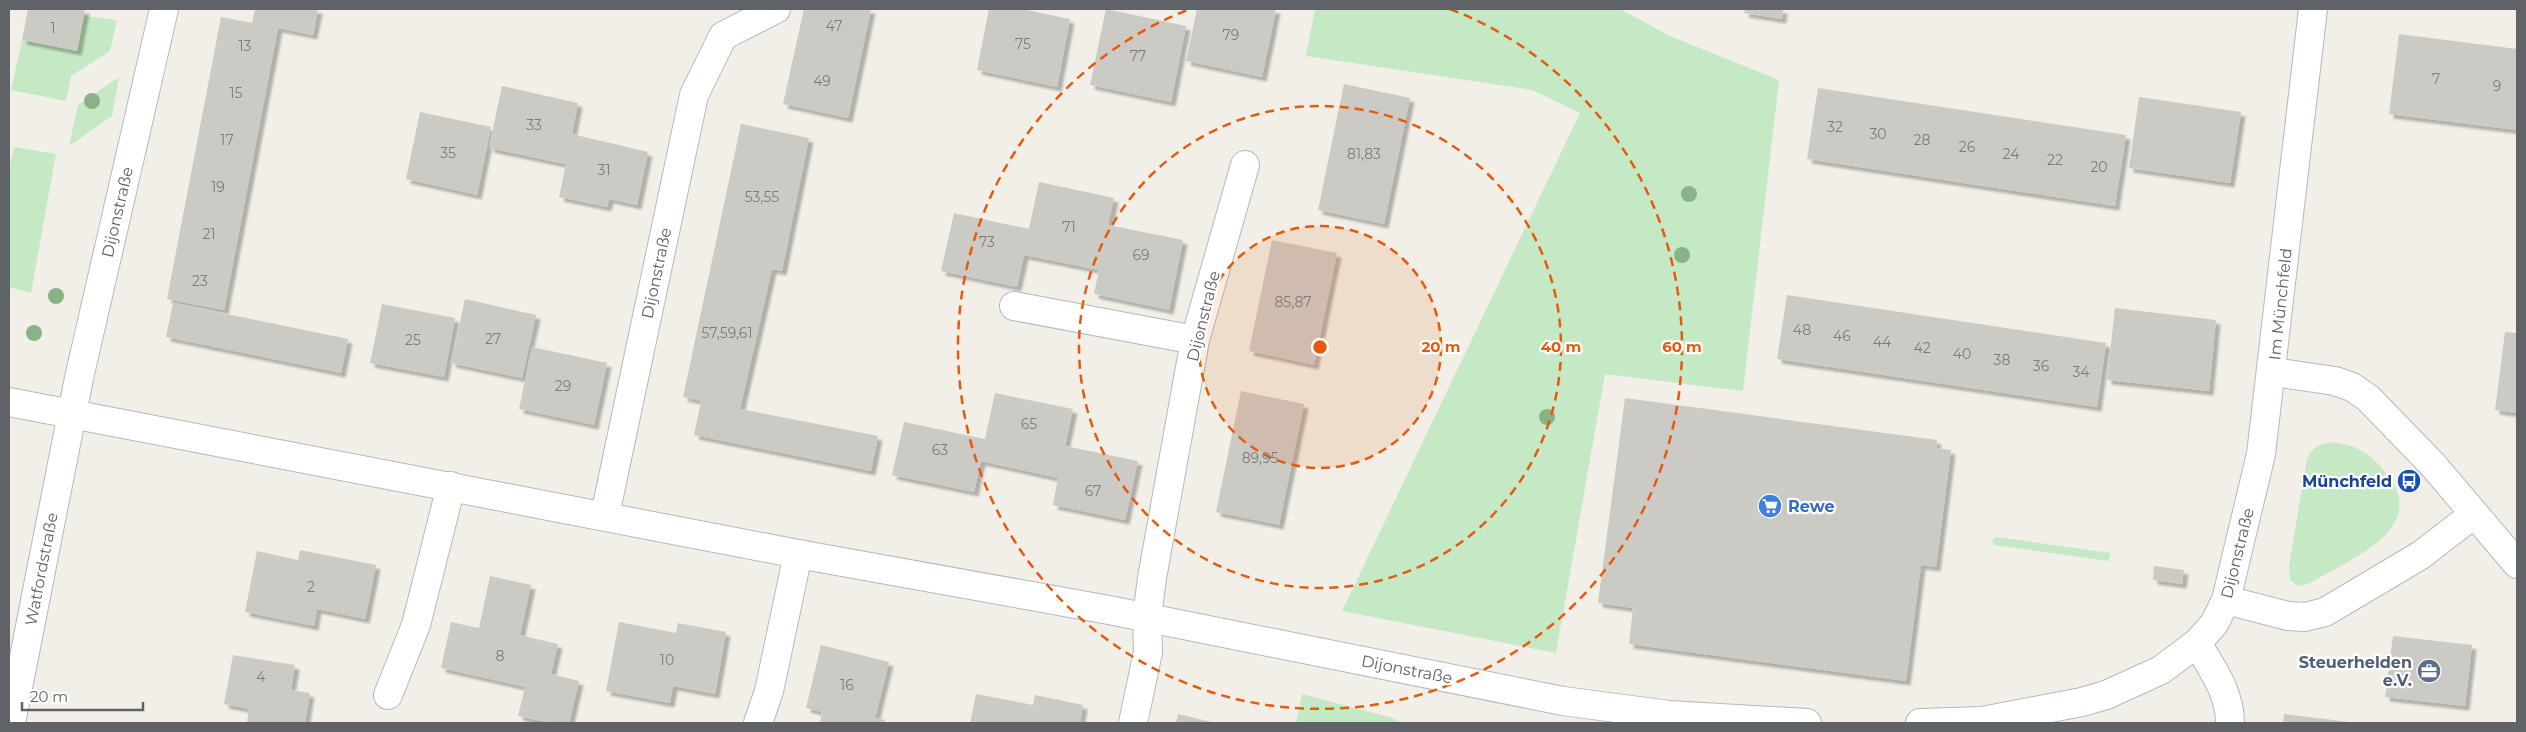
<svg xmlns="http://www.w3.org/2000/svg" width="2526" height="732" font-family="Montserrat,sans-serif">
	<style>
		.green { fill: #c5e8c5 }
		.building { fill: #cccac5; filter: url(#shadow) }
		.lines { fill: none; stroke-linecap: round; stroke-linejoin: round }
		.minor-casing { stroke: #b5b8bc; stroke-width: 30 }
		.minor { stroke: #fff; stroke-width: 28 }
		.tree { fill: #89b387 }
		.ring { fill: none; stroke: #e8590c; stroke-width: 2.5; stroke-dasharray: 9 6 }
		.labels { text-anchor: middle; stroke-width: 4.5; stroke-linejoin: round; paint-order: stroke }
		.number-label { font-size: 14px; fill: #7a7d7f }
		.street-label { font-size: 16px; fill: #5f6368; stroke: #fff }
		.transit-label { font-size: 16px; font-weight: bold; fill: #164399; stroke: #fff; text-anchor: end }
		.shop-label { font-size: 16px; font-weight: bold; fill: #366cbe; stroke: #fff; text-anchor: start }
		.service-label { font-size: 16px; font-weight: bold; fill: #4e5e75; stroke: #fff; text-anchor: end }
		.centre { fill: #e8590c; stroke: #fff; stroke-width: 2.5 }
		.ring-label { font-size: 15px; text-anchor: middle; font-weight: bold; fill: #e8590c; stroke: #fff; stroke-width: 4.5; stroke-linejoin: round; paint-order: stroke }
	</style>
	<defs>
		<filter id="shadow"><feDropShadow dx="4.5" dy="4.5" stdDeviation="1" flood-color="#0004"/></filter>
	</defs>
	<rect width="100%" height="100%" fill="#f1efe8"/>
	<!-- green -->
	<g class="green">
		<path d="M1315 9H1620L1670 36 1779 80 1743 391 1605 374 1556 653 1342 611 1580 113 1532 90 1306 56Z"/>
		<path d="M84 16 117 20 110 51 71 76 66 101 11 90 22 40 77 50Z"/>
		<path d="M119 77 112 116 69 146 78 105Z"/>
		<path d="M14 147 56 154 31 293 9 287V171Z"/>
		<path d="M2330 442C2355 444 2370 453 2385 472 2434 528 2347 561 2308 584L2298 586 2290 580 2289 567 2307 459C2312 448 2318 445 2330 442Z"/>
		<path d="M1996 537 2110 553V558L2108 561 1994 545 1992 540Z"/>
		<path d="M1302 694 1393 718 1401 723H1296Z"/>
	</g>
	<!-- building -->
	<g class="building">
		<path d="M28 9H85L77 51 22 40Z"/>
		<path d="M255 9H318L313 35 278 28 224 310 167 299 221 17 252 23Z"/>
		<path d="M804 9H871L848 118 783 104Z"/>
		<path d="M989 9H1022L1070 19 1057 87 977 70Z"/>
		<path d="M1106 9 1186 26 1171 102 1090 85Z"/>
		<path d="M1197 9H1276L1262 77 1186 61Z"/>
		<path d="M1745 9H1783L1782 19 1744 13Z"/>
		<path d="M2399 34 2517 49V130L2389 114Z"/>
		<path d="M1344 84 1410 98 1384 224 1318 210Z"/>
		<path d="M502 86 578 103 572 134 648 152 637 205 609 199 607 207 559 197 571 141 565 164 489 148Z"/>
		<path d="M1818 88 2126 135 2115 206 1807 159Z"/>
		<path d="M2139 97 2241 112 2230 183 2129 168Z"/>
		<path d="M420 112 491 127 477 195 406 179Z"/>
		<path d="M741 124 809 138 782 271 772 269 740 409 878 436 871 471 694 435 701 401 683 397Z"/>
		<path d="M1039 182 1114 198 1108 225 1183 240 1169 310 1094 294 1099 270 1024 255 1017 287 941 271 954 213 1029 229Z"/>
		<path d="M1272 240 1337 253 1314 365 1249 351Z"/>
		<path d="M1787 295 2106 343 2097 407 1777 359Z"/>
		<path d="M465 299 536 315 522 378 451 363Z"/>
		<path d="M173 303 348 339 341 373 166 337Z"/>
		<path d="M382 304 455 318 444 377 370 363Z"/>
		<path d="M2115 308 2216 320 2209 391 2107 380Z"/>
		<path d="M2505 332 2517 333V413L2495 410Z"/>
		<path d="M532 347 607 363 594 425 519 409Z"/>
		<path d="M1241 391 1304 404 1279 525 1216 512Z"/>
		<path d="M995 393 1073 409 1065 446 1138 461 1125 520 1053 505 1058 478 981 461 974 492 892 475 904 422 985 439Z"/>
		<path d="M1625 398 1937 440 1936 448 1951 450 1936 567 1921 565 1906 681 1629 644 1633 608 1598 603Z"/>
		<path d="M300 550 376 565 365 619 317 609 314 626 245 612 257 551 298 560Z"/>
		<path d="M2154 566 2184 570 2182 584 2153 580Z"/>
		<path d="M490 576 531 585 520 635 558 644 551 674 579 681 569 723H552L518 716 525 687 441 668 451 622 479 628Z"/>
		<path d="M619 622 676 633 678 623 726 632 715 694 673 686 670 703 606 691Z"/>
		<path d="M2393 636 2472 645 2465 706 2385 697Z"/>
		<path d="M821 645 889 662 875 718 885 720 884 723H820L822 712 806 708Z"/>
		<path d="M233 655 295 665 291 690 310 693 305 723H247L249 709 224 704Z"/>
		<path d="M976 694 1033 705 1035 695 1083 705 1080 723H970Z"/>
		<path d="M1178 714 1216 723H1176Z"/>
		<path d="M2284 714 2350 722V723H2283Z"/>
	</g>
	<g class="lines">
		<!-- minor casing -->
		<g class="minor-casing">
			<g id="minor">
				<path d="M1014 306 1195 340"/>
				<path d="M2273 372 2335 381 2352 387 2368 398 2433 465 2517 564"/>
				<path d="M9 402 798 554 1109 610 1563 701 1669 715 1807 723"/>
				<path d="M605 515 694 95 723 36 776 9"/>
				<path d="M2226 600 2288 616 2305 617 2325 612 2421 555 2474 514"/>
				<path d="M2197 643C2212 669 2230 692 2230 723"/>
				<path d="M388 695 416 625 451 486"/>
				<path d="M11 723 79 378 164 9"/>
				<path d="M758 723 769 691 798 554"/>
				<path d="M1133 723 1148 652 1147 617 1152 578 1195 340 1245 165"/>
				<path d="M1920 723 1982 721 2082 702 2106 695 2161 670 2197 643 2214 624 2226 600 2261 454 2313 9"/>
			</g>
		</g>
		<!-- minor -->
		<use href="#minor" class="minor"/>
	</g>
	<!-- trees -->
	<g class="tree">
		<circle cx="92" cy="101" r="8"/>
		<circle cx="1689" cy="194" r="8"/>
		<circle cx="1682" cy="255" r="8"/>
		<circle cx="56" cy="296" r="8"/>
		<circle cx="34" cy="333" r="8"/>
		<circle cx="1547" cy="417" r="8"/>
	</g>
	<!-- distance rings -->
	<circle cx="1320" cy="347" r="121" fill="#e8590c" fill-opacity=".12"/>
	<g class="ring">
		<circle cx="1320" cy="347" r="121"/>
		<circle cx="1320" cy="347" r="241"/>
		<path d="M1450 9A362 362 0 1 1 1190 9"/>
	</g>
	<!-- icons -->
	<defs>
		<g id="bus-disc" transform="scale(1.25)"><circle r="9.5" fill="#1a4fb4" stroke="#fff"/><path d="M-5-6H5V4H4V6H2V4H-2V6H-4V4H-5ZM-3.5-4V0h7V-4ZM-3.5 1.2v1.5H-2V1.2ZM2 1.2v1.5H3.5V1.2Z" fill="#fff"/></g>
		<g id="supermarket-disc" transform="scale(1.25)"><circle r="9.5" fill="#3f7fe0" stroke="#fff"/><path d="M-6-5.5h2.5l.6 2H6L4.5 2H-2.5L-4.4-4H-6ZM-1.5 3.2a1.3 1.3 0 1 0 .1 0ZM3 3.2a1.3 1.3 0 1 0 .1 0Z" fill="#fff"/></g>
		<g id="office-disc" transform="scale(1.25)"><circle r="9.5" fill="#5c6f8a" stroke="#fff"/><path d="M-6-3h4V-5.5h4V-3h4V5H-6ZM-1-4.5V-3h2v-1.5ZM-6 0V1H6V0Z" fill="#fff"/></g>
	</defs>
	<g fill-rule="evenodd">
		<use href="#bus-disc" x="2409" y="481"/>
		<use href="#supermarket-disc" x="1770" y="506"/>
		<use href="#office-disc" x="2429" y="671"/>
	</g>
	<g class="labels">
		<!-- number labels -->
		<g class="number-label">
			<text x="834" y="31">47</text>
			<text x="53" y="33">1</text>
			<text x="1231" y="40">79</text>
			<text x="1023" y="49">75</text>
			<text x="245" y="51">13</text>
			<text x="1138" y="61">77</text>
			<text x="2436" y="84">7</text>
			<text x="822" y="86">49</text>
			<text x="2497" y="91">9</text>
			<text x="236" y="98">15</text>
			<text x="534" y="130">33</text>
			<text x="1835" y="132">32</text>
			<text x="1878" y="139">30</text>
			<text x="227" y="145">17</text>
			<text x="1922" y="145">28</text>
			<text x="1967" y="152">26</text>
			<text x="448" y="158">35</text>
			<text x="1364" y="159">81,83</text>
			<text x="2011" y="159">24</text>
			<text x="2055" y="165">22</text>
			<text x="2099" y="172">20</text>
			<text x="604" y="175">31</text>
			<text x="218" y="192">19</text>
			<text x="762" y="202">53,55</text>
			<text x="1069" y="232">71</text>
			<text x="209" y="239">21</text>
			<text x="987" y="247">73</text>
			<text x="1141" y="260">69</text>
			<text x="200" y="286">23</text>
			<text x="1293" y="307">85,87</text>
			<text x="1802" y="335">48</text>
			<text x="727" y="338">57,59,61</text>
			<text x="1842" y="341">46</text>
			<text x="493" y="344">27</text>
			<text x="413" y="345">25</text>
			<text x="1882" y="347">44</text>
			<text x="1922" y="353">42</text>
			<text x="1962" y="359">40</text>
			<text x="2002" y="365">38</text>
			<text x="2041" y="371">36</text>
			<text x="2081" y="377">34</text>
			<text x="563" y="391">29</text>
			<text x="1029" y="429">65</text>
			<text x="940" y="455">63</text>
			<text x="1260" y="463">89,95</text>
			<text x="1093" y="496">67</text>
			<text x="311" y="592">2</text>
			<text x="500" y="661">8</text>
			<text x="667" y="665">10</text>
			<text x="261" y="682">4</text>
			<text x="847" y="690">16</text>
		</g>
		<!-- street labels -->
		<g class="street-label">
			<text transform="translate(117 212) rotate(-77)" y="6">Dijonstraße</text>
			<text transform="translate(656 273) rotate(-78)" y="6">Dijonstraße</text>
			<text transform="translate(2280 304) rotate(-84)" y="6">Im Münchfeld</text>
			<text transform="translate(1203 316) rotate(-76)" y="6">Dijonstraße</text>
			<text transform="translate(2237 553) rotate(-76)" y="6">Dijonstraße</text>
			<text transform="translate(41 569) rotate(-79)" y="6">Watfordstraße</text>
			<text transform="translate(1407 669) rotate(11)" y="6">Dijonstraße</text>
		</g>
		<!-- transit labels -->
		<g class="transit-label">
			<text x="2392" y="487">Münchfeld</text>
		</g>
		<!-- shop labels -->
		<g class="shop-label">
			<text x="1788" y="512">Rewe</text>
		</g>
		<!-- service labels -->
		<g class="service-label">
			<text x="2412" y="668">Steuerhelden<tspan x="2412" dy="18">e.V.</tspan></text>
		</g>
	</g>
	<circle cx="1320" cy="347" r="8" class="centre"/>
	<g class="ring-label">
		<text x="1441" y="352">20 m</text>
		<text x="1561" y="352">40 m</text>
		<text x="1682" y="352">60 m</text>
	</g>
	<!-- border -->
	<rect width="2526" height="732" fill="none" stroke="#5f6368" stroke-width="20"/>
	<!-- scale -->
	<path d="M22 702v8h121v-8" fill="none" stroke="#5f6368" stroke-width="2.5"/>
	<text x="30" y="702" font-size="15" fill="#5f6368" stroke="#ffffff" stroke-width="4" paint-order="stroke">20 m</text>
</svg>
